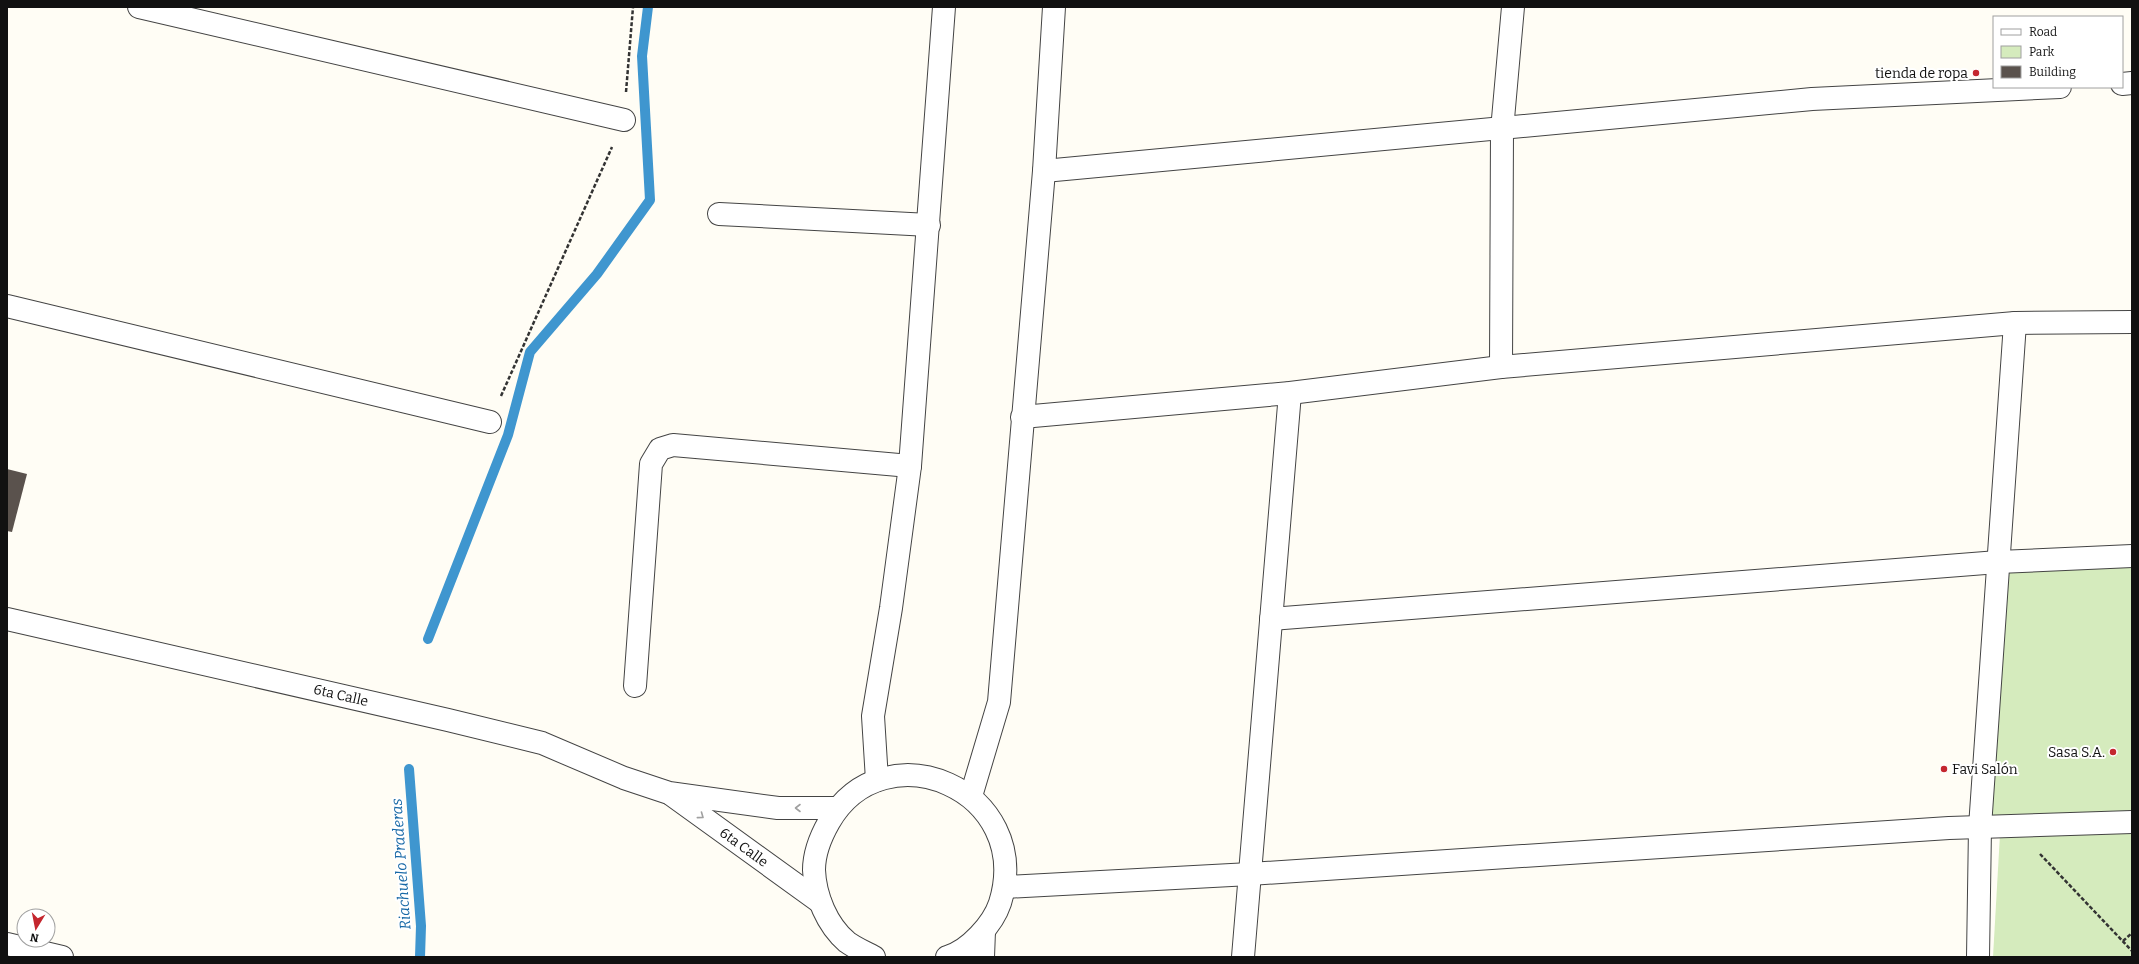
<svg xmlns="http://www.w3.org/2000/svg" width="2139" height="964" font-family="Bitter,serif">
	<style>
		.green { fill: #d5ebbd }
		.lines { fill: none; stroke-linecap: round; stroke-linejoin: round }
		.stream { stroke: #3f96cf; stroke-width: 10 }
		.building { fill: #5a524d }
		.minor-casing { stroke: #444; stroke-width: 24 }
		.path { stroke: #333; stroke-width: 2.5; stroke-dasharray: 4 2; stroke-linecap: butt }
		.minor { stroke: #fff; stroke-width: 22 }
		.oneway { stroke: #a0a0a0 }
		.poi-dot { fill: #c4262e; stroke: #fff; stroke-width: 1.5 }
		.labels { text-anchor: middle; stroke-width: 4; stroke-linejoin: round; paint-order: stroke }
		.poi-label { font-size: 14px; fill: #111; stroke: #fff; text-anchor: end }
		.street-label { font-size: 14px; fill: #111; stroke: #fff }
		.water-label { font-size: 15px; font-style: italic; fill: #1768a6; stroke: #fff }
	</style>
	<rect width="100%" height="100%" fill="#fffdf5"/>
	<!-- green -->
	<g class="green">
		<path d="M2132 558V820L1980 827 1998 567Z"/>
		<path d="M2132 833V957H1993L2000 834Z"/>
	</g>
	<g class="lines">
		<!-- stream -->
		<g class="stream">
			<path d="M428 639 508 435 530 352 597 274 650 200 642 56 648 7"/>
			<path d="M409 769 421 926 420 957"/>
		</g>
	</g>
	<!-- building -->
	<path class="building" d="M7 469 27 474 12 532 7 531Z"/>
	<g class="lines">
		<!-- minor casing -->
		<g class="minor-casing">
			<g id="minor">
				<path d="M139 7 624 120"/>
				<path d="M2122 84 2132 83"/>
				<path d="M1044 171 1812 99 2060 87"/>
				<path d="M719 214 929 225"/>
				<path d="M7 306 490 422"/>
				<path d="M1501 367 1502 130 1513 7"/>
				<path d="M1022 417 1290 393 1501 367 2015 323 2132 322"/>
				<path d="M7 619 448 720 542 743 624 778 669 793 778 808H837"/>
				<path d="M1271 619 1998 562 2132 556"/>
				<path d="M635 686 651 464 660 449 673 445 910 466"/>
				<path d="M877 780 873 716 891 608 910 466 944 7"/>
				<path d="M672 795 820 902"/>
				<path d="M971 796 999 702 1044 171 1054 7"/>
				<path d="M1005 887 1250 874 1949 828 2132 822"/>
				<path d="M7 944 62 957"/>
				<path d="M874 957C865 952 855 948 847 942 827 925 815 896 814 870 814 853 821 836 829 822 884 726 1035 790 1000 903 993 924 969 951 947 957"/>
				<path d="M983 957 984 931"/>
				<path d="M1243 957 1290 393"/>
				<path d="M1978 957 1980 827 2015 323"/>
			</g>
		</g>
		<!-- path -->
		<g class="path">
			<path d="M626 92 633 7"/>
			<path d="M501 396 612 147"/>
			<path d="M2040 854 2132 951"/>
			<path d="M2123 941 2132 933"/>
		</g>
		<!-- minor -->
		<use href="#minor" class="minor"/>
	</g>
	<!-- one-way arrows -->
	<defs><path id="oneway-chevron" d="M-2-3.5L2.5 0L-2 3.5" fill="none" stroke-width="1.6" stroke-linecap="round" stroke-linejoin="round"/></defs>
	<g class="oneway">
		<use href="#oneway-chevron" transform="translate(798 808) rotate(-180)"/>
		<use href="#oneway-chevron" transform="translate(701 816) rotate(36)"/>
	</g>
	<!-- markers -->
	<g class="poi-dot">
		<circle cx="1976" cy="73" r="4"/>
		<circle cx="2113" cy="752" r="4"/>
		<circle cx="1944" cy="769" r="4"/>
	</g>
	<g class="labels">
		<!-- poi labels -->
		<g class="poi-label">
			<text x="1968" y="78">tienda de ropa</text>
			<text x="2105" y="757">Sasa S.A.</text>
			<text x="1952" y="774" text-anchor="start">Favi Salón</text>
		</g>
		<!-- street labels -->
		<g class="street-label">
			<text transform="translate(341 695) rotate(13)" y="5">6ta Calle</text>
			<text transform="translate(744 847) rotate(36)" y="5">6ta Calle</text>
		</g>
		<!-- water labels -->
		<g class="water-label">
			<text transform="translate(401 864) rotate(-94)" y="5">Riachuelo Praderas</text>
		</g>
	</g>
	<!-- border -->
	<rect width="2139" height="964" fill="none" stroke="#111111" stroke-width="16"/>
	<!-- legend -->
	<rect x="1993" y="16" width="130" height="72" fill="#ffffff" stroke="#a0a0a0"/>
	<rect x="2001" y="29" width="20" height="6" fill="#ffffff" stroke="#a0a0a0"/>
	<text x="2029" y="36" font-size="12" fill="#111111">Road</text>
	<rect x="2001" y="46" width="20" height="12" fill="#d5ebbd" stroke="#a0a0a0"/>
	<text x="2029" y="56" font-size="12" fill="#111111">Park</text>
	<rect x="2001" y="66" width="20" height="12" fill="#5a524d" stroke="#a0a0a0"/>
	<text x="2029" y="76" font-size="12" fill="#111111">Building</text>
	<!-- north arrow -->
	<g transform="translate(36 928) rotate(190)"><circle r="19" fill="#ffffff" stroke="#a0a0a0"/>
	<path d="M0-3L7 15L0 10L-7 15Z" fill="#c4262e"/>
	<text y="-6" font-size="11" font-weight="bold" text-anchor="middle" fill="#111111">N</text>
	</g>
</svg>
